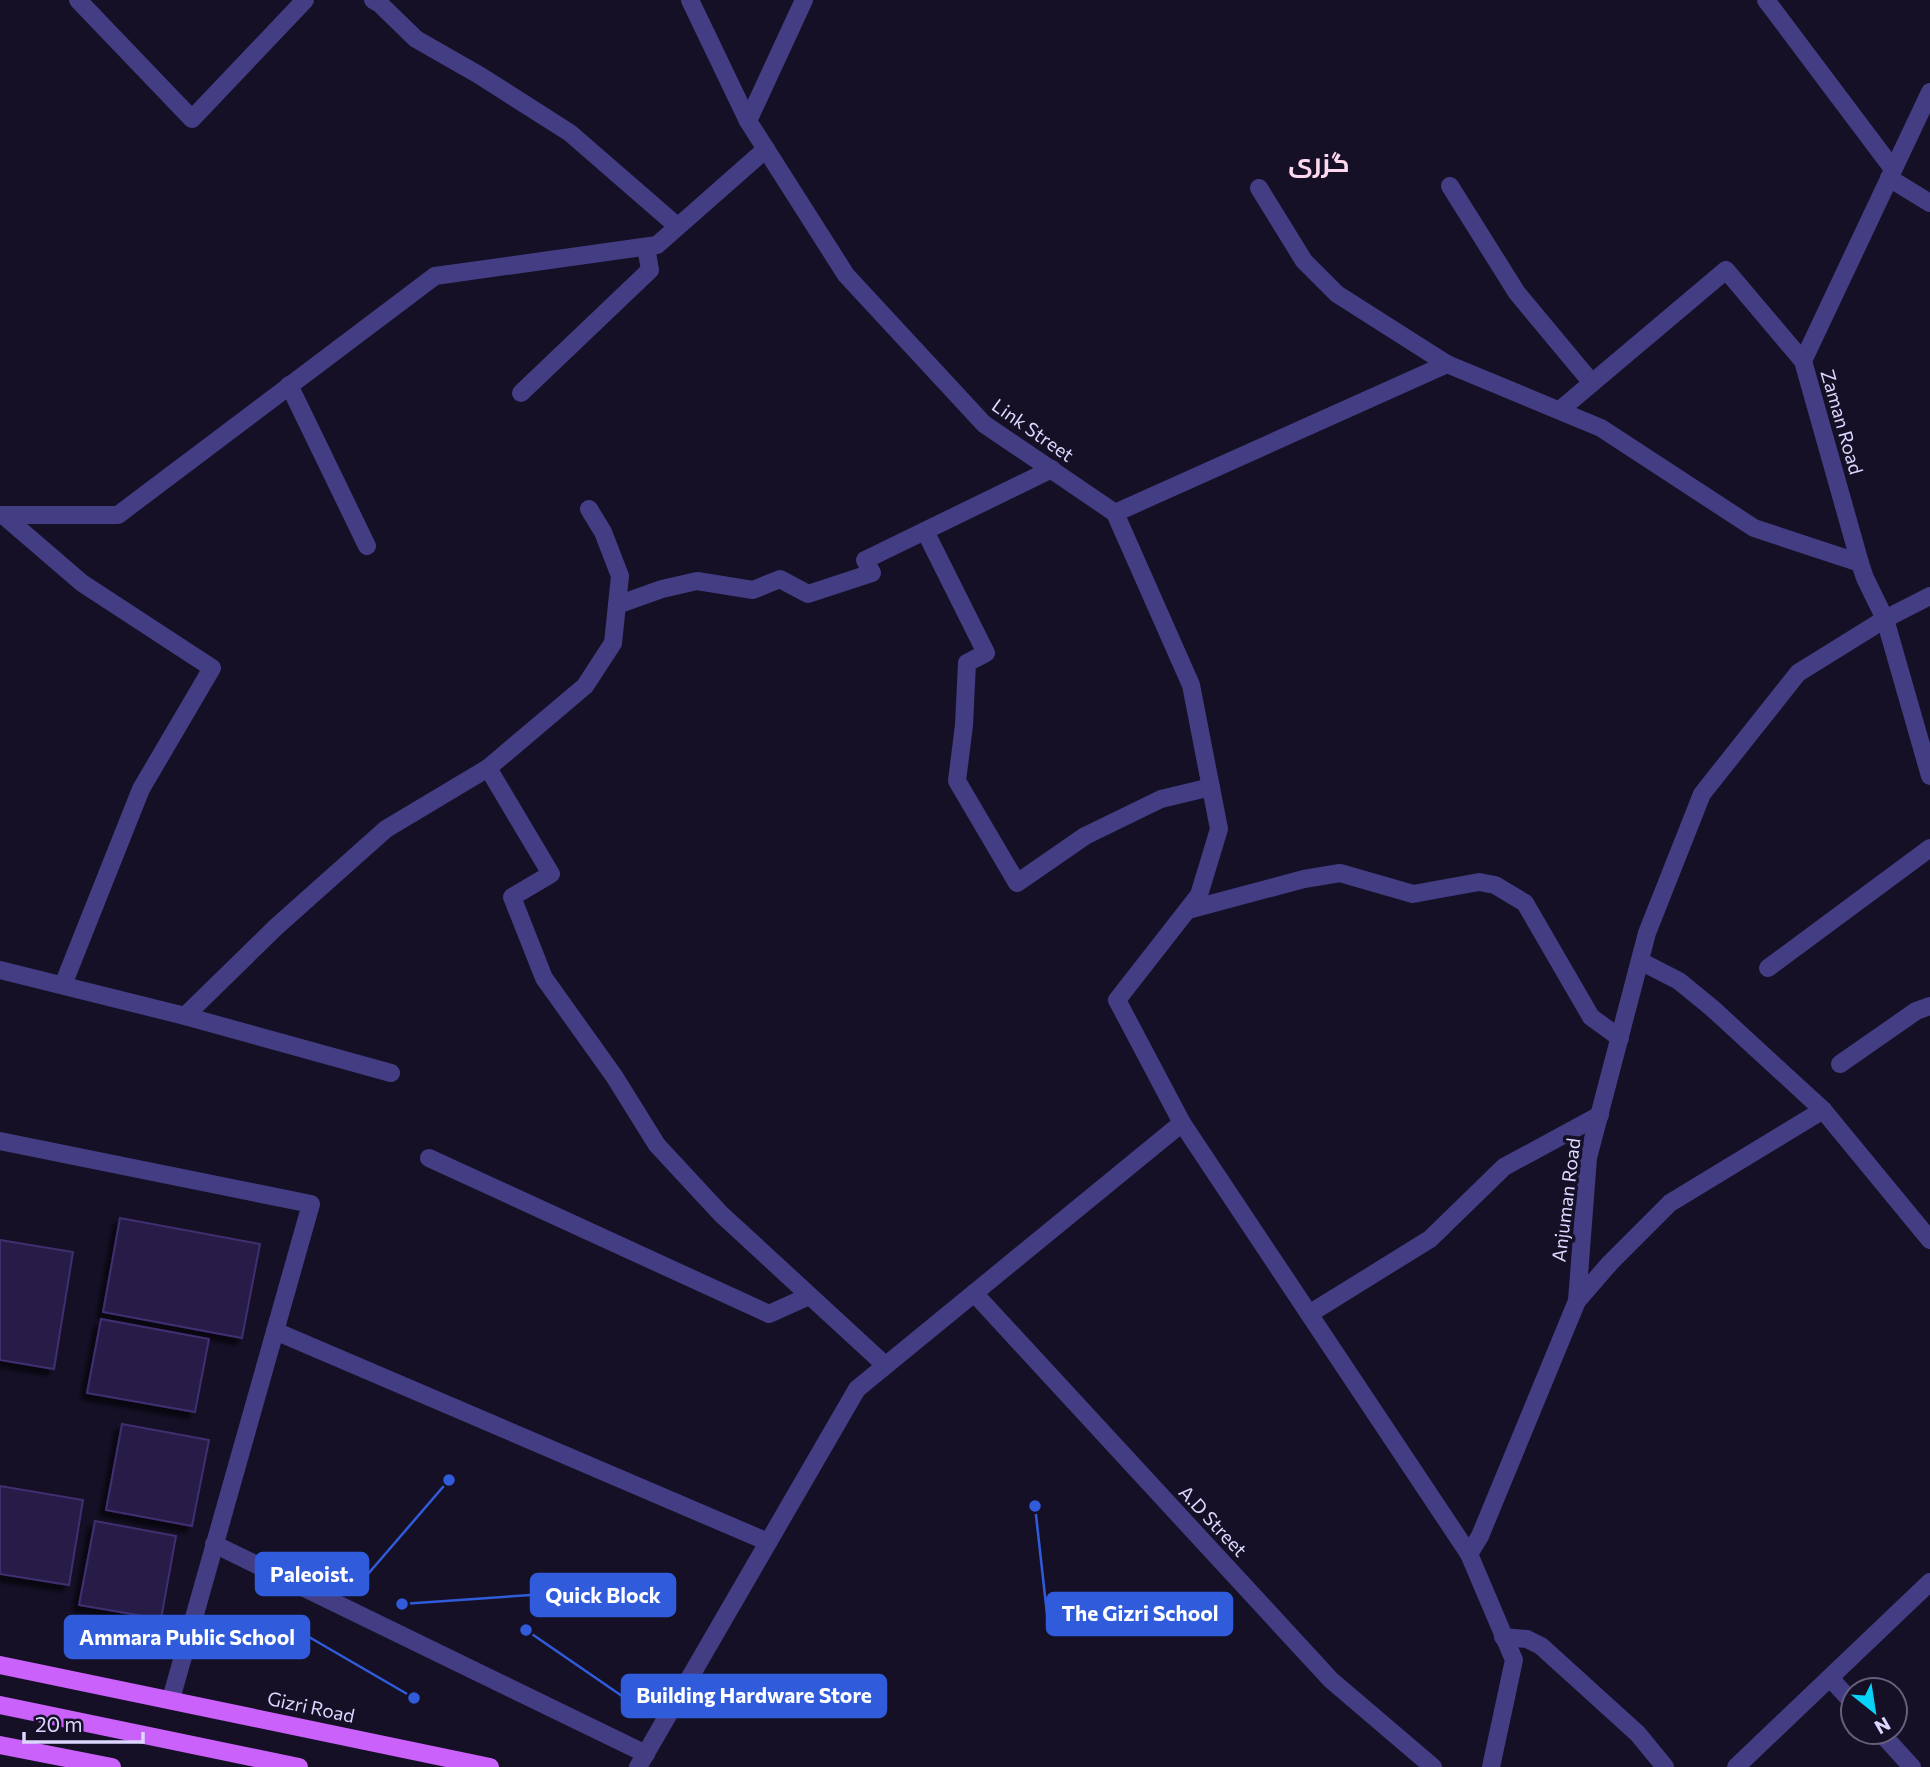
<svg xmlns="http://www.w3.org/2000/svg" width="1930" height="1767" font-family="Commissioner,Cairo,sans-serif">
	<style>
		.building { fill: #271d46; stroke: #402f71; stroke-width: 2; filter: url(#shadow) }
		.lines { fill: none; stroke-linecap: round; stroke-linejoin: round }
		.lane { stroke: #433d83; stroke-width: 18 }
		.street { stroke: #433d83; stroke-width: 18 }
		.primary { stroke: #c961fa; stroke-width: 18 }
		.labels { text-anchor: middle; stroke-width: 7; stroke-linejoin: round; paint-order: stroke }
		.street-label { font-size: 19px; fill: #ddd6fe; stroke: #151026 }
		.district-label { font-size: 26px; font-weight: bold; fill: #fed8ee; stroke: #151026 }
		.leader { fill: none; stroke: #305cdc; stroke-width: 2.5 }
		.callout-dot { fill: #305cdc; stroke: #151026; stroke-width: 2.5 }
		.callout { fill: #305cdc; stroke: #305cdc; stroke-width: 2.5 }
		.callout-label { font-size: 21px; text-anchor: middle; font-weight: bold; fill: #fff }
	</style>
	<defs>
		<filter id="shadow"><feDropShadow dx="-6" dy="6" stdDeviation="2" flood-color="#0009"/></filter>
	</defs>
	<rect width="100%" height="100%" fill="#151026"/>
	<!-- building -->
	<g class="building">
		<path d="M120 1218 260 1244 242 1338 103 1312Z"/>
		<path d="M0 1240 73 1252 54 1369 0 1360Z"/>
		<path d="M101 1319 209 1339 195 1412 87 1393Z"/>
		<path d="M122 1424 209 1440 192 1526 106 1510Z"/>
		<path d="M0 1486 83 1500 69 1585 0 1574Z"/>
		<path d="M95 1521 176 1536 161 1619 79 1605Z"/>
	</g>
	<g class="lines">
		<!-- lane -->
		<g class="lane">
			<path d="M78 0 192 119 305 0"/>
			<path d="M373 0 380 4 416 39 479 75 570 133 677 226"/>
			<path d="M690 0 748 121 846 275 984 424 1115 513 1447 364"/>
			<path d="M1766 0 1893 169"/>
			<path d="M748 121 804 0"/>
			<path d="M1889 178 1930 203"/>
			<path d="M1450 186 1517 293 1592 383"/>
			<path d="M1259 188 1304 261 1337 294 1447 364 1601 428 1754 528 1860 563"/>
			<path d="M289 385 367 546"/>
			<path d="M521 393 650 270 646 247"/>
			<path d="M1560 410 1726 270 1803 361"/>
			<path d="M0 515H118L435 276 657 245 766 149"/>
			<path d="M3 515 82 583 212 668 141 789 63 985"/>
			<path d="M925 531 986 653 967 663 964 725 957 781 1017 883 1085 836 1161 799 1211 787"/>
			<path d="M617 605 662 589 697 581 753 590 780 579 808 594 872 573 865 560 1052 469"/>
			<path d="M1885 619 1930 596"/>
			<path d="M488 768 551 874 512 897 544 978 614 1076 657 1145 721 1214 885 1365"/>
			<path d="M1188 910 1304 879 1340 873 1413 894 1479 882 1495 885 1525 903 1591 1017 1620 1038"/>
			<path d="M1640 961 1679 981 1712 1008 1823 1110 1930 1240"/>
			<path d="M1768 968 1930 848"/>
			<path d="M0 970 185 1016 391 1073"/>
			<path d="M185 1016 276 927 386 829 488 768 585 686 613 643 620 576 603 532 589 509"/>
			<path d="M1840 1064 1916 1011 1930 1006"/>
			<path d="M1182 1123 1469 1554"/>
			<path d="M429 1158 769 1314 809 1296"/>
			<path d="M974 1293 1331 1680 1433 1767"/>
			<path d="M1577 1301 1610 1263 1670 1203 1823 1110"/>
			<path d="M1309 1314 1430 1239 1504 1167 1600 1115"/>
			<path d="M275 1331 768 1542"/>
			<path d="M214 1544 646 1754"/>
			<path d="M1503 1637 1527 1639 1541 1646 1638 1734 1665 1767"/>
			<path d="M1830 1678 1853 1703"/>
			<path d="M1880 1732 1912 1767"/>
			<path d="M638 1767 857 1389 1182 1123 1117 1000 1199 895 1219 829 1191 685 1115 513"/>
			<path d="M1736 1767 1930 1582"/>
		</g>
		<!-- street -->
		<g class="street">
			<path d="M1930 92 1803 361 1860 563 1865 578 1885 619 1930 776"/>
			<path d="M0 1141 311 1204 171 1699"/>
			<path d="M1491 1767 1514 1660 1469 1554 1480 1536 1577 1301 1588 1158 1647 933 1702 794 1798 673 1885 619"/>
		</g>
		<!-- primary -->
		<g class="primary">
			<path d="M0 1665 490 1767"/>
			<path d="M0 1705 299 1767"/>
			<path d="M0 1745 112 1767"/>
		</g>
	</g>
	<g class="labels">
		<!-- street labels -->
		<g class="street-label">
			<text transform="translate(1842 422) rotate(74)" y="7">Zaman Road</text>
			<text transform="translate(1033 430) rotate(35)" y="7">Link Street</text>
			<text transform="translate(1566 1200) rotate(-83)" y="7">Anjuman Road</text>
			<text transform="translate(1213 1521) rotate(47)" y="7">A.D Street</text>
			<text transform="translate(311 1707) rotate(12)" y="7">Gizri Road</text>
		</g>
		<!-- district labels -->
		<g class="district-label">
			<text x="1319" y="172">گزری</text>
		</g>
	</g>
	<!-- callouts -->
	<path class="leader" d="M449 1480L368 1574M402 1604L531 1595M1035 1506L1047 1614M414 1698L309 1637M526 1630L622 1696"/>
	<g class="callout-dot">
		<circle cx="449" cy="1480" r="7"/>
		<circle cx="402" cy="1604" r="7"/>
		<circle cx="1035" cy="1506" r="7"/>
		<circle cx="414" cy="1698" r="7"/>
		<circle cx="526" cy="1630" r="7"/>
	</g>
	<g class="callout">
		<rect x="256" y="1553" width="112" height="42" rx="7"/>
		<rect x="531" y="1574" width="144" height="42" rx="7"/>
		<rect x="1047" y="1593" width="185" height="42" rx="7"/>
		<rect x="65" y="1616" width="244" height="42" rx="7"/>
		<rect x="622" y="1675" width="264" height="42" rx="7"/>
	</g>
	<g class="callout-label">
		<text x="312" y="1582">Paleoist.</text>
		<text x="603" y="1603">Quick Block</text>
		<text x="1140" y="1621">The Gizri School</text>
		<text x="187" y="1645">Ammara Public School</text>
		<text x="754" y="1703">Building Hardware Store</text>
	</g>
	<!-- north arrow -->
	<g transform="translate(1874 1711) rotate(150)"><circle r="33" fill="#151026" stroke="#655f7c" stroke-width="2"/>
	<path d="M0-5L12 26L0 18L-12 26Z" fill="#09d2f7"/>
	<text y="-10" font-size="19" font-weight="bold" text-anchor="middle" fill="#ddd6fe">N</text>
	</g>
	<!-- scale -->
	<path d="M24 1732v10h119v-10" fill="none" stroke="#ddd6fe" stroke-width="3.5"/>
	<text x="35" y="1732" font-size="21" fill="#ddd6fe" stroke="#151026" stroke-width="5" paint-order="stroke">20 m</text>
</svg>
